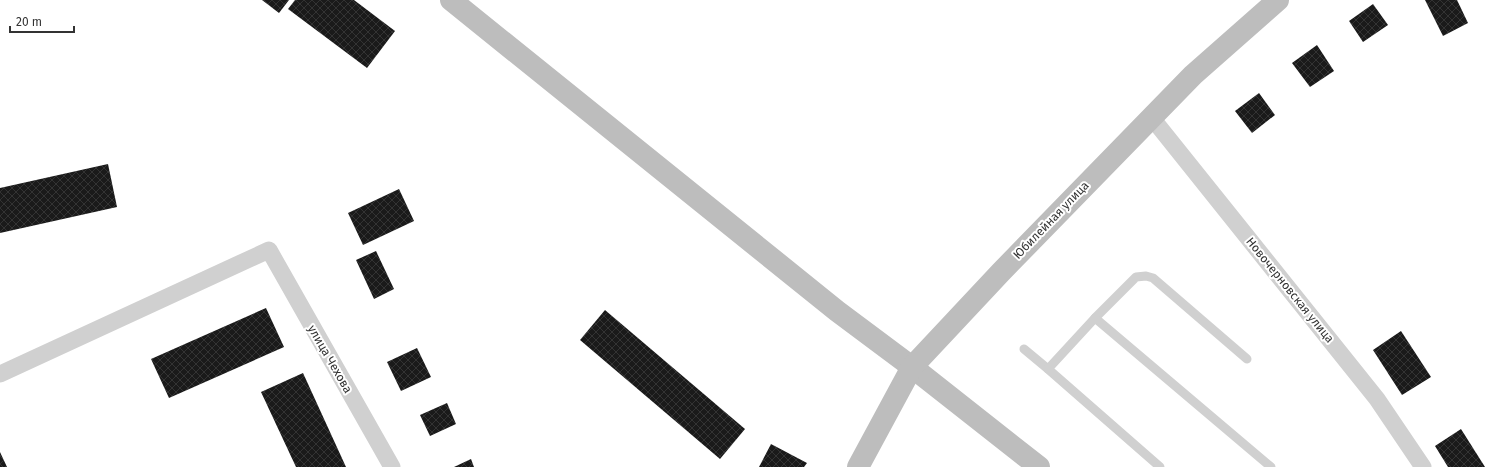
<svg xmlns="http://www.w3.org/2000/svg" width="1508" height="467" font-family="'Fira Sans',sans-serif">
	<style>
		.building { fill: url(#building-cross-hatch) }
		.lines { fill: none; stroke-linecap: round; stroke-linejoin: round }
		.lane { stroke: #d0d0d0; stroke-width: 9 }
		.street { stroke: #d0d0d0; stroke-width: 17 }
		.secondary { stroke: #bdbdbd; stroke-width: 22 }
		.labels { text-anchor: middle; stroke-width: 4; stroke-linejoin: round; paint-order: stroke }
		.street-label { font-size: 12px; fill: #333; stroke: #fff }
	</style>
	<defs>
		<pattern id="building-cross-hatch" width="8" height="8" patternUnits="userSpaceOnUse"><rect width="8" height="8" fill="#1a1a1a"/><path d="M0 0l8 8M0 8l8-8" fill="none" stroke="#333"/></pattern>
	</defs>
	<rect width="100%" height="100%" fill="#fff"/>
	<!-- building -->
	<g class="building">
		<path d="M262 0H289L279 13Z"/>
		<path d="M295 0H354L395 31 367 68 288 9Z"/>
		<path d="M1425 0H1457L1468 23 1443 36Z"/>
		<path d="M1373 4 1388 25 1363 42 1349 21Z"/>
		<path d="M1317 45 1334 71 1310 87 1292 63Z"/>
		<path d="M1259 93 1275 115 1252 133 1235 111Z"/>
		<path d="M108 164 117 207 0 233V188Z"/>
		<path d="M399 189 414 221 363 245 348 213Z"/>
		<path d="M376 251 394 289 374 299 356 260Z"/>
		<path d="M266 308 284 347 169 398 151 359Z"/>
		<path d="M605 310 745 429 720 459 580 340Z"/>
		<path d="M1401 331 1431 377 1402 395 1373 350Z"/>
		<path d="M417 348 431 377 401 391 387 362Z"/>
		<path d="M303 373 346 467H296L261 392Z"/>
		<path d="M447 403 456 424 430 436 420 415Z"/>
		<path d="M1461 429 1485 467H1448L1435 446Z"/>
		<path d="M771 444 807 463 804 467H759Z"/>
		<path d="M0 452 7 467H0Z"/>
		<path d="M471 459 474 467H454Z"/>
	</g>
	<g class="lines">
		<!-- lane -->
		<g class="lane">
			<path d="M1095 318 1136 277 1146 276 1153 278 1247 359"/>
			<path d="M1024 349 1048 369"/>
			<path d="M1160 467 1048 369 1095 318 1271 467"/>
		</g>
		<!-- street -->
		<g class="street">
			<path d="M1152 118 1377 399 1423 467"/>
			<path d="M0 374 269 250 392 467"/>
		</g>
		<!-- secondary -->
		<g class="secondary">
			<path d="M451 0 837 311 912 367 1039 467"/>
			<path d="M858 467 912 367 1001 272 1193 75 1278 0"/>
		</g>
	</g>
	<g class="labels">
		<!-- street labels -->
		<g class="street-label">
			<text transform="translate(1051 220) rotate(-46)" y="4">Юбилейная улица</text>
			<text transform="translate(1290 290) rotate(51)" y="4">Новочерновская улица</text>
			<text transform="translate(330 359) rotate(60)" y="4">улица Чехова</text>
		</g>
	</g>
	<!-- scale -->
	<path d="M10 26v6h64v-6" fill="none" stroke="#333333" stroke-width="2"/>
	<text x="16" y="26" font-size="12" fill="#333333" stroke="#ffffff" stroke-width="3" paint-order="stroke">20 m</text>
</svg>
